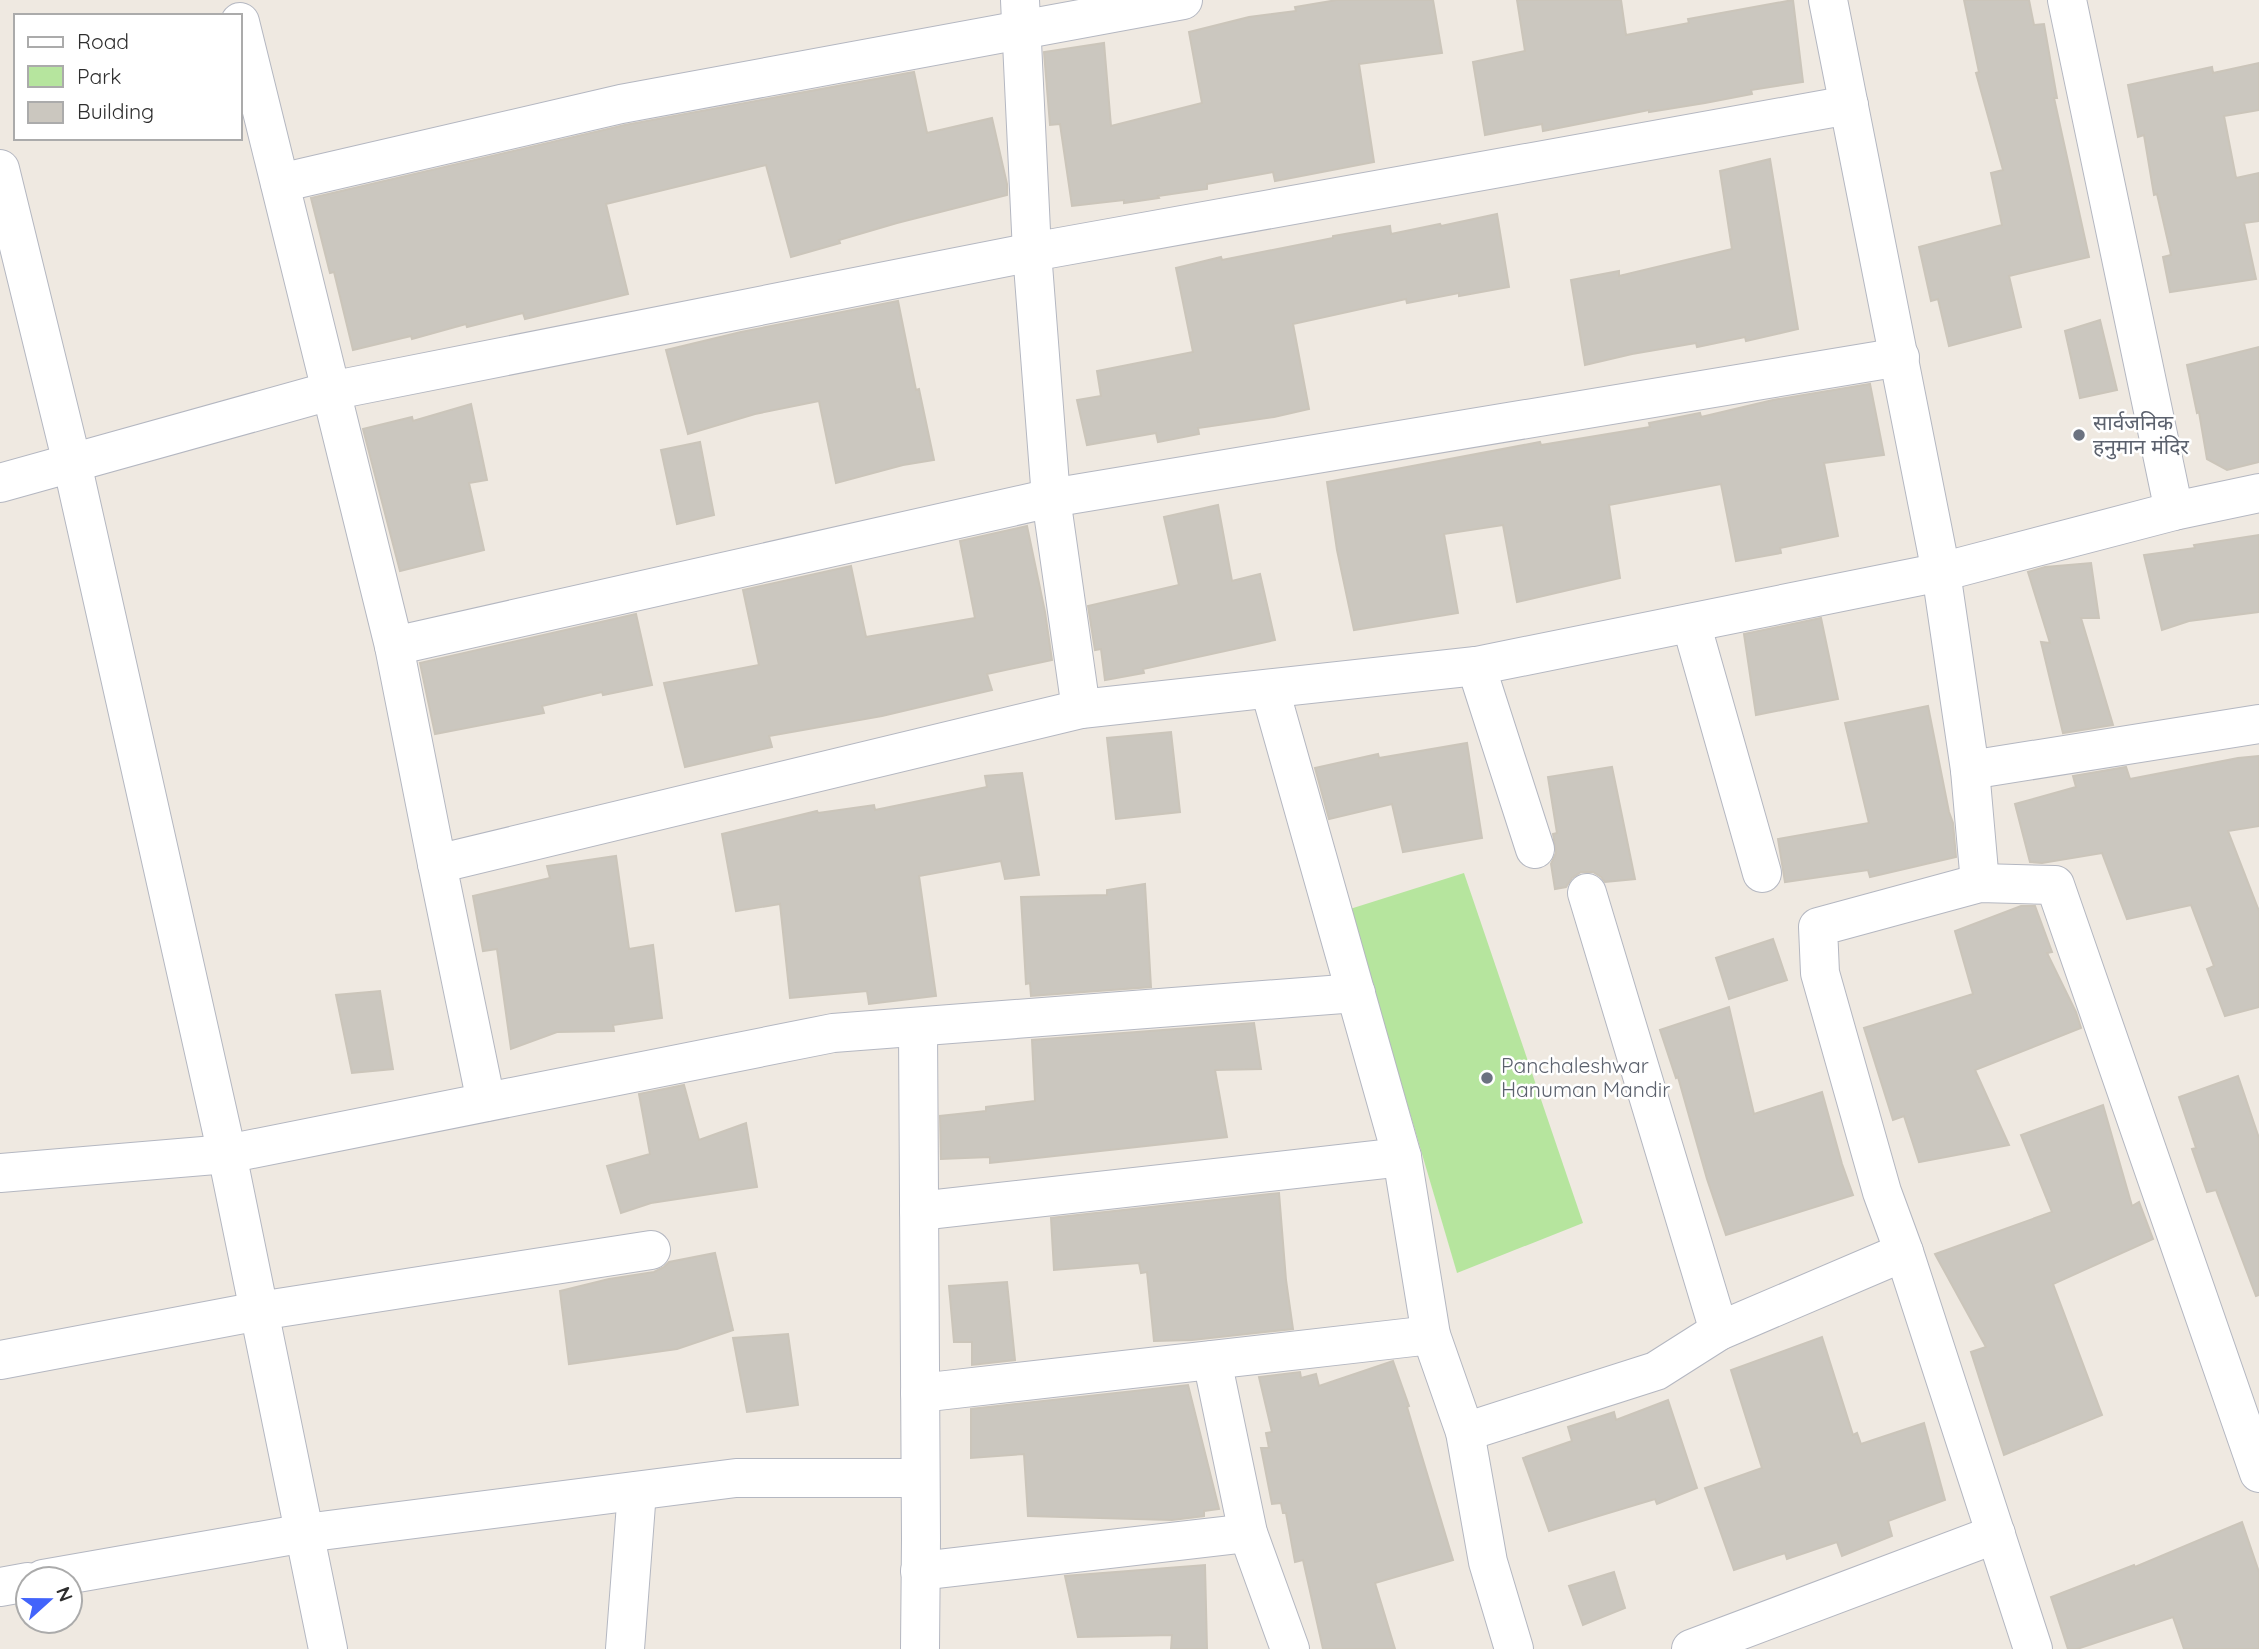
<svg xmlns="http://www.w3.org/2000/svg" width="2259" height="1649" font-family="Quicksand,'Noto Sans Devanagari',sans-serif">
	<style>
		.green { fill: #b6e59e }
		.building { fill: #cbc7bf; stroke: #cbc5ba; stroke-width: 2 }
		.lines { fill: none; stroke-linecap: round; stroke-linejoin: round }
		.street-casing { stroke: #b4b7c1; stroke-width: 40 }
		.street { stroke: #fff; stroke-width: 38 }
		.worship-dot { fill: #6b7280; stroke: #fff; stroke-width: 2.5 }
		.labels { text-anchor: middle; stroke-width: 5; stroke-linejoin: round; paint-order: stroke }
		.worship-label { font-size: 21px; fill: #5b616d; stroke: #fff; text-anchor: start }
	</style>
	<rect width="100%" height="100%" fill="#efe9e1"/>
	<!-- green -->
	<path class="green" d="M1464 873 1583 1223 1457 1273 1350 909Z"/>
	<!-- building -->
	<g class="building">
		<path d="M1337 0H1433L1442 53 1359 64 1374 162 1275 181 1273 172 1207 184V189L1158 196 1159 198 1124 203V200L1072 206 1060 124 1050 125 1044 52 1104 43 1111 126 1202 103 1189 32 1249 17 1296 11 1295 7Z"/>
		<path d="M1517 0H1621L1626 35 1689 23 1688 19 1793 0 1803 82 1751 90 1752 94 1705 103 1649 112V110L1543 131 1542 124 1485 135 1473 62 1525 51Z"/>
		<path d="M1964 0H2029L2034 25 2044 24 2057 98H2054L2089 257 2009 276 2021 327 1949 346 1938 299 1931 301 1919 247 2002 225 1991 173 2003 170 1976 73 1979 72Z"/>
		<path d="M2259 63V110L2224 116 2236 178 2259 173V221L2244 223 2256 279 2170 292 2163 257 2171 255 2157 194 2154 195 2144 135 2138 137 2128 85 2212 67 2213 73Z"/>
		<path d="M914 72 927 133 992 118 1007 184V195L897 223 839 240 840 243 791 257 766 165 606 204 628 294 525 319 523 313 467 327 466 324 412 339 411 336 353 350 334 272 330 273 311 198 625 125Z"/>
		<path d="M1770 159 1798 329 1746 341 1745 337 1697 347 1696 343 1632 354 1585 365 1571 280 1619 271V276L1732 249 1720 171Z"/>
		<path d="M1497 214 1509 287 1459 296V293L1407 303 1406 299 1293 324 1309 409 1274 417 1198 428 1199 434 1158 442 1156 433 1087 445 1077 400 1101 396 1097 371 1193 352 1176 268 1221 257 1222 260 1333 238V236L1390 226 1391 234 1440 224 1441 226Z"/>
		<path d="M898 301 916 390 919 389 934 460 903 465 836 483 819 401 755 414 688 434 666 350 741 332Z"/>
		<path d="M2100 320 2117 390 2080 398 2065 331Z"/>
		<path d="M2259 347V462L2227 470 2207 459 2199 412 2197 413 2187 365Z"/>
		<path d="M1870 384 1884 455 1824 463 1838 536 1780 548 1781 553 1736 561 1721 484 1609 505 1620 578 1517 602 1503 525 1444 534 1458 613 1354 630 1337 550 1327 482 1540 442 1541 445 1650 427 1649 423 1700 413 1701 417 1773 400Z"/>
		<path d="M471 404 487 480 469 483 484 550 400 571 363 429 412 417 413 421Z"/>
		<path d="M700 442 714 515 677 524 661 450Z"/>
		<path d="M1218 505 1232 581 1260 574 1275 640 1143 669 1144 673 1105 680 1101 649 1095 650 1088 606 1179 585 1164 517Z"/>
		<path d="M1027 526 1045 612 1052 660 987 674 992 690 882 716 769 736 772 747 685 767 664 683 759 665 743 590 851 566 866 637 975 618 960 541Z"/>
		<path d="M2259 535V612L2189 621 2162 630 2144 555 2195 548 2194 545Z"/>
		<path d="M2091 563 2099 618H2081L2113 725 2063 733 2041 642 2050 643 2028 572 2045 567Z"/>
		<path d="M636 614 652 685 603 695 602 692 542 706 544 713 435 734 420 663Z"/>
		<path d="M1821 618 1838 699 1756 715 1744 634Z"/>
		<path d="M1928 706 1949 812 1953 823 1956 857 1870 877 1868 870 1785 882 1778 839 1869 823 1845 723Z"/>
		<path d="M1171 732 1180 812 1116 819 1107 738Z"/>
		<path d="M1467 743 1482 838 1403 852 1392 804 1329 819 1315 768 1378 754 1379 758Z"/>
		<path d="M2259 756V826L2228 831 2259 911V1007L2225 1016 2207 969 2214 966 2191 905 2127 919 2102 853 2042 863 2030 862 2015 804 2076 787 2073 776 2126 767 2130 779 2238 758Z"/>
		<path d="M1612 767 1635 879 1605 882 1601 877 1593 872H1581L1572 878 1566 887 1555 889 1551 864 1556 853 1553 834 1557 833 1548 777Z"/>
		<path d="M1022 773 1039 875 1005 879 1001 861 919 876 936 996 869 1004 867 991 790 998 780 904 736 911 722 834 817 811 818 813 874 805 875 810 987 787 985 776Z"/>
		<path d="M616 856 629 949 653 945 662 1018 613 1025 614 1031 557 1032 511 1049 497 949 483 951 473 896 550 878 547 866Z"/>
		<path d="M1145 884 1151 987 1031 996 1030 983 1026 984 1021 897 1107 895V890Z"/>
		<path d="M2021 906H2035L2052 952 2047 953 2076 1012 2081 1028 1975 1070 2009 1145 1919 1162 1904 1116 1893 1120 1864 1028 1973 994 1955 931Z"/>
		<path d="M1773 939 1787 980 1729 999 1716 958Z"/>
		<path d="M380 991 393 1069 352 1073 336 995Z"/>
		<path d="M1729 1007 1754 1114 1822 1092 1842 1164 1853 1195 1726 1235 1707 1179 1678 1077 1676 1078 1660 1030Z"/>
		<path d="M1254 1023 1261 1069 1215 1070 1227 1137 990 1163V1157L941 1159 940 1116 986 1111V1107L1035 1101 1032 1040Z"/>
		<path d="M2238 1076 2259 1138V1295L2256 1296 2216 1190 2207 1192 2192 1149 2196 1148 2179 1097Z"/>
		<path d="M684 1085 699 1140 746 1123 757 1187 651 1203 621 1213 607 1166 650 1154 639 1094Z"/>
		<path d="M2103 1105 2132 1206 2139 1202 2153 1239 2053 1284 2102 1415 2004 1455 1971 1352 1986 1347 1935 1254 2052 1212 2021 1135Z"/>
		<path d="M1279 1193 1286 1280 1293 1329 1192 1340 1154 1341 1147 1272 1141 1273 1139 1263 1054 1270 1051 1218Z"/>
		<path d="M715 1253 733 1330 677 1349 569 1364 560 1291 609 1279 654 1272 664 1267 669 1262Z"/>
		<path d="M1007 1282 1015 1360 972 1365V1342H954L949 1286Z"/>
		<path d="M788 1334 798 1405 747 1412 733 1338Z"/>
		<path d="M1822 1337 1853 1435 1857 1433 1861 1444 1924 1423 1945 1500 1888 1521 1892 1536 1842 1556 1837 1542 1787 1559 1785 1553 1734 1570 1705 1488 1762 1468 1731 1370Z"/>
		<path d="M1393 1361 1409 1406 1407 1407 1453 1560 1375 1583 1395 1649H1323L1303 1560 1295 1562 1286 1513H1283L1281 1503 1272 1504 1261 1448H1269L1266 1433 1272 1432 1259 1377 1300 1372 1301 1378 1316 1374 1319 1386Z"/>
		<path d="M1188 1385 1219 1509 1204 1511V1516L1172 1520 1028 1516 1024 1454 971 1458V1409Z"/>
		<path d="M1668 1400 1697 1488 1657 1504 1655 1499 1549 1531 1523 1458 1572 1441 1568 1427 1614 1412 1616 1420Z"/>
		<path d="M2242 1522 2259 1572V1649H2184L2173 1617 2077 1649H2068L2051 1597 2134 1565 2135 1567Z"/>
		<path d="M1205 1565 1207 1649H1171L1172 1635 1078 1637 1065 1576Z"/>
		<path d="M1614 1572 1625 1608 1583 1625 1569 1586Z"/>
	</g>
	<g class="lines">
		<!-- street casing -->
		<g class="street-casing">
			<g id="street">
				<path d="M1020 0 1032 252 1051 498 1081 709"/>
				<path d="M1828 0 1941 572 1970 770 2259 724"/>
				<path d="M2067 0 2174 511"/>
				<path d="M240 22 394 646 437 864 1081 709 1476 666 1941 572 2174 511 2259 493"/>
				<path d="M0 169 72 463 227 1154 328 1649"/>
				<path d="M280 183 621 104 1183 0"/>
				<path d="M0 483 330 391 1032 252 1849 105"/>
				<path d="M1691 623 1762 873"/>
				<path d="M394 646 1051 498 1900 357"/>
				<path d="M1476 666 1535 849"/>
				<path d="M1270 690 1402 1157 1431 1335 1465 1432 1488 1562 1514 1649"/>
				<path d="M1970 770 1980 883"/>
				<path d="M437 864 486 1102"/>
				<path d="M1587 893 1719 1331"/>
				<path d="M918 1027 921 1539 920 1649"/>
				<path d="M0 1173 227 1154 833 1033 1356 993"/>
				<path d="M919 1211 1402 1157"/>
				<path d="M0 1360 259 1311 651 1250"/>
				<path d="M1212 1360 1248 1533 1290 1649"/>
				<path d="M920 1393 1431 1335"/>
				<path d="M1465 1432 1656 1371 1719 1331 1904 1252"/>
				<path d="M920 1571 1248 1533"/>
				<path d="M43 1579 305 1533 736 1478H920"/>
				<path d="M0 1587 28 1582"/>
				<path d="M625 1649 637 1491"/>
				<path d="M1691 1649 1996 1534"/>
				<path d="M2033 1649 1904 1252 1882 1192 1820 973 1818 927 1980 883 2055 885 2259 1473"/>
			</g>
		</g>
		<!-- street -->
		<use href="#street" class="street"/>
	</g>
	<!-- markers -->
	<g class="worship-dot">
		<circle cx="2079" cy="435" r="7"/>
		<circle cx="1487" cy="1078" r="7"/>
	</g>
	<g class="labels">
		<!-- worship labels -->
		<g class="worship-label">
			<text x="2093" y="430">सार्वजनिक<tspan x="2093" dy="24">हनुमान मंदिर</tspan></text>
			<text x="1501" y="1073">Panchaleshwar<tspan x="1501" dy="24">Hanuman Mandir</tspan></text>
		</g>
	</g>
	<!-- legend -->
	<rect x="14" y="14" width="228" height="126" fill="#ffffff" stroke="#ababab" stroke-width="2"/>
	<rect x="28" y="37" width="35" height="10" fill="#ffffff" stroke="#ababab" stroke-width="2"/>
	<text x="77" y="49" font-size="21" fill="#2e2e2e">Road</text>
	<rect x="28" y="66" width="35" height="21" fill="#b6e59e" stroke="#ababab" stroke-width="2"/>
	<text x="77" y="84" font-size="21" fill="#2e2e2e">Park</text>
	<rect x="28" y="102" width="35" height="21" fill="#cbc7bf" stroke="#ababab" stroke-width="2"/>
	<text x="77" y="119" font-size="21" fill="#2e2e2e">Building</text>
	<!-- north arrow -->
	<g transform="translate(49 1600) rotate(69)"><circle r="33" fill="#ffffff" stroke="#ababab" stroke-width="2"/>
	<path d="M0-5L12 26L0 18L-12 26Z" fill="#4264fb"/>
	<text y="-10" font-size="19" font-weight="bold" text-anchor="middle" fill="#2e2e2e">N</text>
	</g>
</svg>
